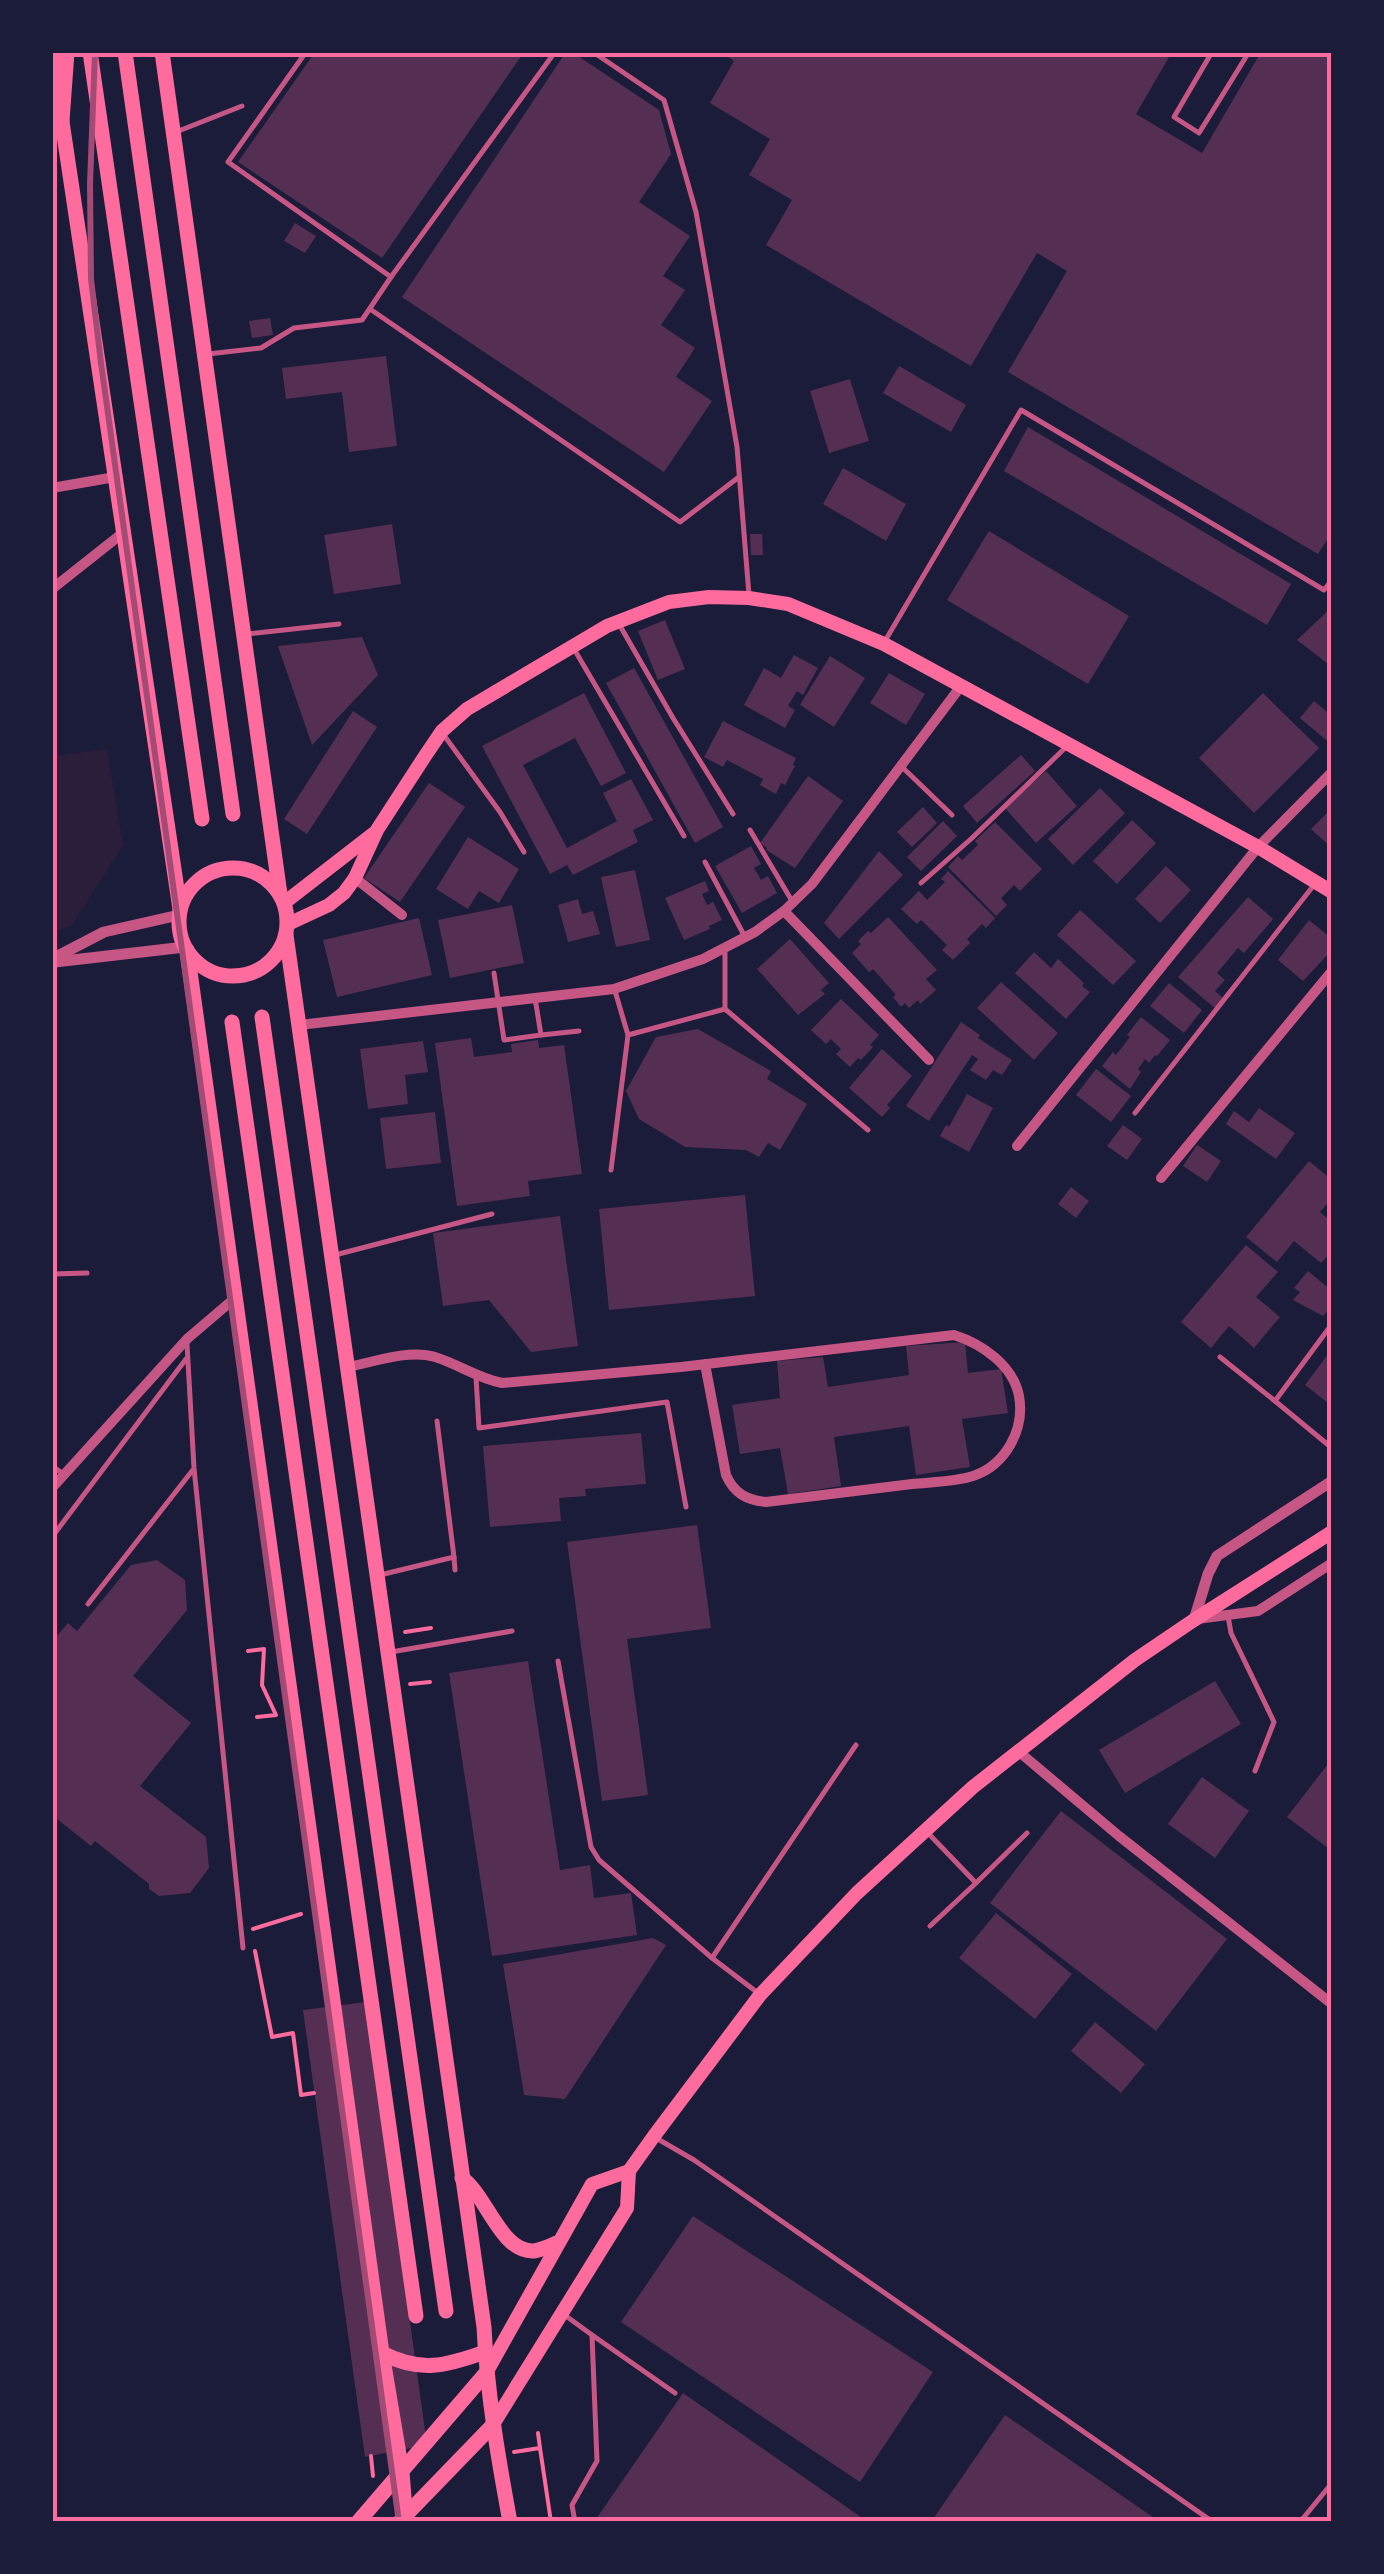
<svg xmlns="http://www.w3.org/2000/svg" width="1384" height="2574" font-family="Rubik,sans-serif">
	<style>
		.green { fill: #2a1e3b }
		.building { fill: #542f53 }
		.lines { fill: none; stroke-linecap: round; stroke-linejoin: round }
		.path { stroke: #ff6b9d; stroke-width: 4 }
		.service { stroke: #c65784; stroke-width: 5 }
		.minor { stroke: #c65784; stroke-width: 10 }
		.tertiary { stroke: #c65784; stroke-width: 11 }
		.secondary { stroke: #ff6b9d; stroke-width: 14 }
		.primary { stroke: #ff6b9d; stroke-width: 15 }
		.trunk { stroke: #ff6b9d; stroke-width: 15 }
		.rail { stroke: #a44b75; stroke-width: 6 }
		.neatline { fill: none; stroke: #ff6b9d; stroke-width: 4 }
	</style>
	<rect width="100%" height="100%" fill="#1b1b3a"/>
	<!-- green -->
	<path class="green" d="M107 749 123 845 72 925 53 932V756Z"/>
	<!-- building -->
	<g class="building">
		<path d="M315 52H524L382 258 238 162Z"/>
		<path d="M566 52H572L659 110 671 154 639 202 690 236 663 276 685 290 661 325 695 348 676 377 712 401 664 472 402 297Z"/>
		<path d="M721 52H1172L1136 114 1202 153 1261 52H1326L1332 55V532L1318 554 1008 372 1067 271 1037 253 971 366 766 245 792 200 749 175 770 139 710 103 734 61Z"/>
		<path d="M295 223 316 236 305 253 284 241Z"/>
		<path d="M270 318 273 335 252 338 249 321Z"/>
		<path d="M386 356 397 446 349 452 342 392 286 399 282 368Z"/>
		<path d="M899 366 966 405 951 432 883 393Z"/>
		<path d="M850 379 869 441 829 453 810 391Z"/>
		<path d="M1028 427 1291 584 1267 625 1004 471Z"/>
		<path d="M843 468 906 504 886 541 823 504Z"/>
		<path d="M392 524 401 584 334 594 324 535Z"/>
		<path d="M989 531 1129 616 1088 684 947 600Z"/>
		<path d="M750 534H762L763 555H751Z"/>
		<path d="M1332 607V667L1297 640Z"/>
		<path d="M665 620 685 669 658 680 638 631Z"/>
		<path d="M362 637 378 675 312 745 278 646Z"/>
		<path d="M794 655 818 668 803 695 797 691 788 706 795 710 785 728 744 705 764 668 781 678Z"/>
		<path d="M830 656 865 678 834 727 800 705Z"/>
		<path d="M634 668 723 827 695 843 606 683Z"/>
		<path d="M889 673 925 694 906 725 870 703Z"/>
		<path d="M584 693 626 773 601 786 575 738 523 765 567 848 617 821 603 793 631 779 653 820 633 830 638 842 573 875 567 865 550 874 482 746Z"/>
		<path d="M1263 693 1319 748 1254 813 1199 758Z"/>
		<path d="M1314 701 1332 716V745L1300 718Z"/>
		<path d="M353 711 377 727 307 834 284 819Z"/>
		<path d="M723 721 796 758 793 765 795 766 785 785 781 783 776 794 760 785 763 779 727 760 723 767 704 757Z"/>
		<path d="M1021 755 1035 771 977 823 963 806Z"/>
		<path d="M1046 771 1077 806 1036 843 1005 808Z"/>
		<path d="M808 776 843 801 795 868 766 850 767 848 760 843Z"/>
		<path d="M429 783 465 807 400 902 364 878Z"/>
		<path d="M1100 788 1125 813 1073 865 1048 839Z"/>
		<path d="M923 807 937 823 912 847 897 832Z"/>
		<path d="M1332 808V848L1311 829Z"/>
		<path d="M1132 820 1156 843 1117 884 1093 861Z"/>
		<path d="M943 821 957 836 921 871 907 857Z"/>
		<path d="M995 822 1042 869 1020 891 1014 885 1001 898 1007 905 996 916 948 867 958 856 962 860 978 845 975 841Z"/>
		<path d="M468 837 519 869 499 903 479 891 468 909 436 889Z"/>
		<path d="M751 846 761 864 754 868 761 880 768 876 777 893 742 913 715 866Z"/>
		<path d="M879 851 903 875 839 939 824 923Z"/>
		<path d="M1166 866 1191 890 1160 923 1135 899Z"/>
		<path d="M635 870 650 940 616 947 601 877Z"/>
		<path d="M948 871 995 918 986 928 982 924 967 939 970 943 953 960 942 950 947 945 921 920 917 924 901 909 919 891 927 900 945 882 941 879Z"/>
		<path d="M705 881 709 891 702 894 707 905 713 902 722 920 709 926 710 929 684 940 665 898Z"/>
		<path d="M1248 897 1273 919 1244 953 1238 948 1217 973 1225 980 1215 991 1224 999 1216 1009 1178 977Z"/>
		<path d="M578 899 582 914 593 911 600 934 568 942 558 905Z"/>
		<path d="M512 905 524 963 450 978 438 920Z"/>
		<path d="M1080 910 1136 961 1113 985 1057 935Z"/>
		<path d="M888 917 937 970 926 979 936 990 920 1004 918 1000 909 1008 905 1003 901 1007 893 997 896 995 873 969 869 972 852 953 861 944 858 941 868 931 871 933Z"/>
		<path d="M419 918 432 975 337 997 323 940Z"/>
		<path d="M1309 920 1332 939V950L1303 981 1278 960Z"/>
		<path d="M790 939 829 983 821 990 825 994 798 1015 757 969Z"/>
		<path d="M1034 952 1051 968 1058 959 1084 983 1082 986 1090 992 1066 1019 1015 973Z"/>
		<path d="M1001 982 1058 1033 1034 1060 977 1008Z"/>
		<path d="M1169 983 1202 1010 1184 1033 1150 1006Z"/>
		<path d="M841 999 879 1035 870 1045 873 1047 861 1060 858 1058 850 1067 836 1054 841 1049 831 1039 826 1044 811 1030Z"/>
		<path d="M1141 1017 1170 1040 1157 1056 1155 1055 1149 1063 1145 1059 1138 1069 1141 1072 1130 1089 1102 1066 1113 1052 1116 1055 1130 1037 1127 1035Z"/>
		<path d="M961 1022 980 1035 978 1038 1012 1060 1002 1075 993 1070 986 1080 970 1070 978 1059 972 1055 929 1121 906 1106Z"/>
		<path d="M698 1029 771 1071 767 1079 807 1104 780 1150 768 1143 759 1157 746 1150 685 1147 639 1119 626 1091 656 1037Z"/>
		<path d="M471 1038 474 1057 512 1052 511 1044 538 1040 539 1048 564 1045 582 1174 528 1181 530 1196 457 1206 435 1043Z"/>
		<path d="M423 1041 428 1072 405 1075 408 1104 368 1109 360 1049Z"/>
		<path d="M882 1049 912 1076 887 1105 890 1108 882 1117 849 1088Z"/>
		<path d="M1096 1069 1131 1096 1111 1122 1076 1095Z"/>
		<path d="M967 1094 993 1108 969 1152 940 1136 946 1125 949 1127Z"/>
		<path d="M1259 1108 1295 1133 1276 1159 1226 1124 1234 1111 1249 1122Z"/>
		<path d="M435 1112 441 1163 386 1169 380 1118Z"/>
		<path d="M1123 1125 1142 1139 1127 1160 1107 1146Z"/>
		<path d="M1197 1145 1221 1161 1207 1182 1183 1166Z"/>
		<path d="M1309 1161 1332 1180V1198L1320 1212 1332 1222V1251L1321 1263 1294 1241 1277 1262 1246 1237Z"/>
		<path d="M1071 1187 1089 1201 1076 1218 1058 1204Z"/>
		<path d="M745 1195 755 1296 609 1310 599 1209Z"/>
		<path d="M560 1216 578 1346 531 1352 489 1300 443 1306 433 1233Z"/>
		<path d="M1246 1245 1278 1272 1256 1297 1280 1317 1254 1348 1229 1326 1211 1348 1181 1322Z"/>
		<path d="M1308 1271 1332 1291V1306L1323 1316 1293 1300 1300 1292 1294 1288Z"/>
		<path d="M965 1342 968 1373 1001 1369 1008 1413 962 1419 970 1467 916 1475 909 1426 834 1437 841 1486 788 1494 780 1448 740 1454 732 1405 780 1398 777 1361 823 1357 828 1387 909 1375 906 1346Z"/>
		<path d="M1332 1349V1406L1305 1385Z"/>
		<path d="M641 1433 646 1484 585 1489 586 1496 559 1498 561 1521 490 1527 483 1446Z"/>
		<path d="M697 1525 711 1628 627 1639 648 1795 602 1801 567 1542Z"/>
		<path d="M157 1560 185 1580 187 1610 133 1676 191 1723 140 1786 206 1837 209 1868 190 1893 159 1896 149 1889V1884L95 1841 91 1846 52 1815V1642L68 1623 77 1631 131 1565Z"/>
		<path d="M528 1661 560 1870 590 1865 594 1898 631 1893 637 1935 492 1956 449 1673Z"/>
		<path d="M1215 1681 1241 1724 1125 1793 1099 1750Z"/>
		<path d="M1328 1764 1332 1767V1851L1287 1817Z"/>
		<path d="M1202 1777 1249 1811 1215 1858 1168 1824Z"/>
		<path d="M1061 1811 1227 1939 1156 2031 990 1903Z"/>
		<path d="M996 1913 1072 1974 1035 2019 959 1958Z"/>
		<path d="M653 1938 666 1945 565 2099 524 2095 503 1964Z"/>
		<path d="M366 2002 427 2445 365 2457 303 2010Z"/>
		<path d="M1095 2022 1145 2064 1121 2093 1071 2051Z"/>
		<path d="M693 2216 933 2372 860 2482 621 2322Z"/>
		<path d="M683 2393 868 2522H594Z"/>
		<path d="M1005 2415 1160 2522H931Z"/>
	</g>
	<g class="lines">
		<!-- path -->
		<g class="path">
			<path d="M405 1632 431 1628"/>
			<path d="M248 1651 264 1649 262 1685 276 1715 257 1717"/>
			<path d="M410 1684 430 1682"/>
			<path d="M253 1929 301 1914"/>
			<path d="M255 1951 272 2037 293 2033 301 2095 314 2093"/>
			<path d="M538 2433 540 2448"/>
			<path d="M514 2452 540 2448 551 2522"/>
			<path d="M371 2456 373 2476"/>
		</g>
		<!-- service -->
		<g class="service">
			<path d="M593 52 664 100 696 212 737 447 749 595"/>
			<path d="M1212 52 1174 117 1199 133 1249 52"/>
			<path d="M176 132 242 106"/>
			<path d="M391 277 555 52"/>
			<path d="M370 309 680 522 739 477"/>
			<path d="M208 354 261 348 294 328 362 320 391 277 228 162 306 52"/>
			<path d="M619 624 673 718 733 814"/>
			<path d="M246 634 339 624"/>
			<path d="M885 641 1021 410 1324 590 1332 580"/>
			<path d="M574 649 684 836"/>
			<path d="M443 734 500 812 524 852"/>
			<path d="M901 766 952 815"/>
			<path d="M750 830 792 901"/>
			<path d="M705 862 745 937"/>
			<path d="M921 883 972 838 1066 747"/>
			<path d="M494 973 504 1040 541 1035"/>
			<path d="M615 991 628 1035 725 1009V950"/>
			<path d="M535 998 541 1035 579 1031"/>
			<path d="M725 1009 868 1130"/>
			<path d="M1135 1113 1314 885"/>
			<path d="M611 1170 628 1035"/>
			<path d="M335 1255 492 1214"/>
			<path d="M52 1274 87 1273"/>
			<path d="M1332 1324 1275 1401 1332 1448"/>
			<path d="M187 1344 194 1468 243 1948"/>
			<path d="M1220 1357 1275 1401"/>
			<path d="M476 1377 479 1428 667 1402 686 1507"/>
			<path d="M52 1466 62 1473"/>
			<path d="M52 1537 186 1359"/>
			<path d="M454 1557 455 1570"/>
			<path d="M380 1575 454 1557 437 1421"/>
			<path d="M88 1604 192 1471"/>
			<path d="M1228 1616 1231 1633 1274 1722 1255 1771"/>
			<path d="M391 1652 512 1631"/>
			<path d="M558 1661 591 1847 599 1860 712 1958 758 1993"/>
			<path d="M927 1832 976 1883 1027 1833"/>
			<path d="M930 1926 976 1883"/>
			<path d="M712 1958 856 1745"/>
			<path d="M656 2138 694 2160 1213 2522"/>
			<path d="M566 2316 592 2335"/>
			<path d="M575 2522 572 2505 597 2461 592 2335 675 2393"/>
			<path d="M1300 2522 1332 2483"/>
		</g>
		<!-- minor -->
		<g class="minor">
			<path d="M52 488 115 477"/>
			<path d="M52 589 124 532"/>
			<path d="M355 878 402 915"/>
			<path d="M784 911 929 1060"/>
			<path d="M299 1025 614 989 703 959 755 932 784 911 812 884 961 686"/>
			<path d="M1017 1146 1258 847 1332 772"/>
			<path d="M1161 1178 1332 971"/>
			<path d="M348 1367C374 1362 409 1349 435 1357 458 1364 477 1378 502 1383L681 1367 954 1335C982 1344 1013 1365 1019 1396 1025 1429 1006 1465 973 1476 955 1482 931 1482 912 1484 863 1490 815 1496 766 1502 746 1500 734 1493 726 1475L705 1364"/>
			<path d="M52 1488 187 1339 235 1298"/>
			<path d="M1197 1619 1258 1611 1332 1563"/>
			<path d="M1018 1751 1119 1836 1332 2004"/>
		</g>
		<!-- tertiary -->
		<g class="tertiary">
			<path d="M52 959 104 932 179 915"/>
			<path d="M55 962 185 947"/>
			<path d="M1194 1620 1208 1574 1217 1556 1332 1481"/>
		</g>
		<!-- secondary -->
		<g class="secondary">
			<path d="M284 903 373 834"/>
			<path d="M288 924 329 905 344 893 355 878 377 830 425 756 442 731 467 709 607 626 669 602 709 597 749 598 788 604 884 644 1258 847 1332 892"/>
			<path d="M486 2373 592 2184 629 2171"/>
			<path d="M492 2426 627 2208 629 2171 654 2136 760 1995 857 1893 973 1787 1135 1660 1194 1620 1332 1532"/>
		</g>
		<!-- primary -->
		<g class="primary">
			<path d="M162 52 280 894"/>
			<path d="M52 55 180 909"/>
			<circle cx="233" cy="922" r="54"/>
			<path d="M286 935 484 2327C487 2393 498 2457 510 2522"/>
			<path d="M187 950 382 2353 402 2472 406 2522"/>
			<path d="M462 2178C487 2196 501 2253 534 2251 542 2250 550 2246 557 2243"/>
			<path d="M382 2353C420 2373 446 2366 485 2352"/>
			<path d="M401 2520 492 2426"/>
			<path d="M358 2522 486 2373"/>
		</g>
		<!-- trunk -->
		<g class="trunk">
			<path d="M90 52 202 819"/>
			<path d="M125 52 233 814"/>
			<path d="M62 121 67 52"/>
			<path d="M262 1017 446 2311"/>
			<path d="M232 1022 416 2316"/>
		</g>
		<!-- rail -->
		<path class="rail" d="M95 52 90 184 91 279 101 363 399 2522"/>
	</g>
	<!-- border -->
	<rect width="1384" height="2574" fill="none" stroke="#1b1b3a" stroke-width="110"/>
	<rect x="55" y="55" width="1274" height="2464" class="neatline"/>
</svg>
